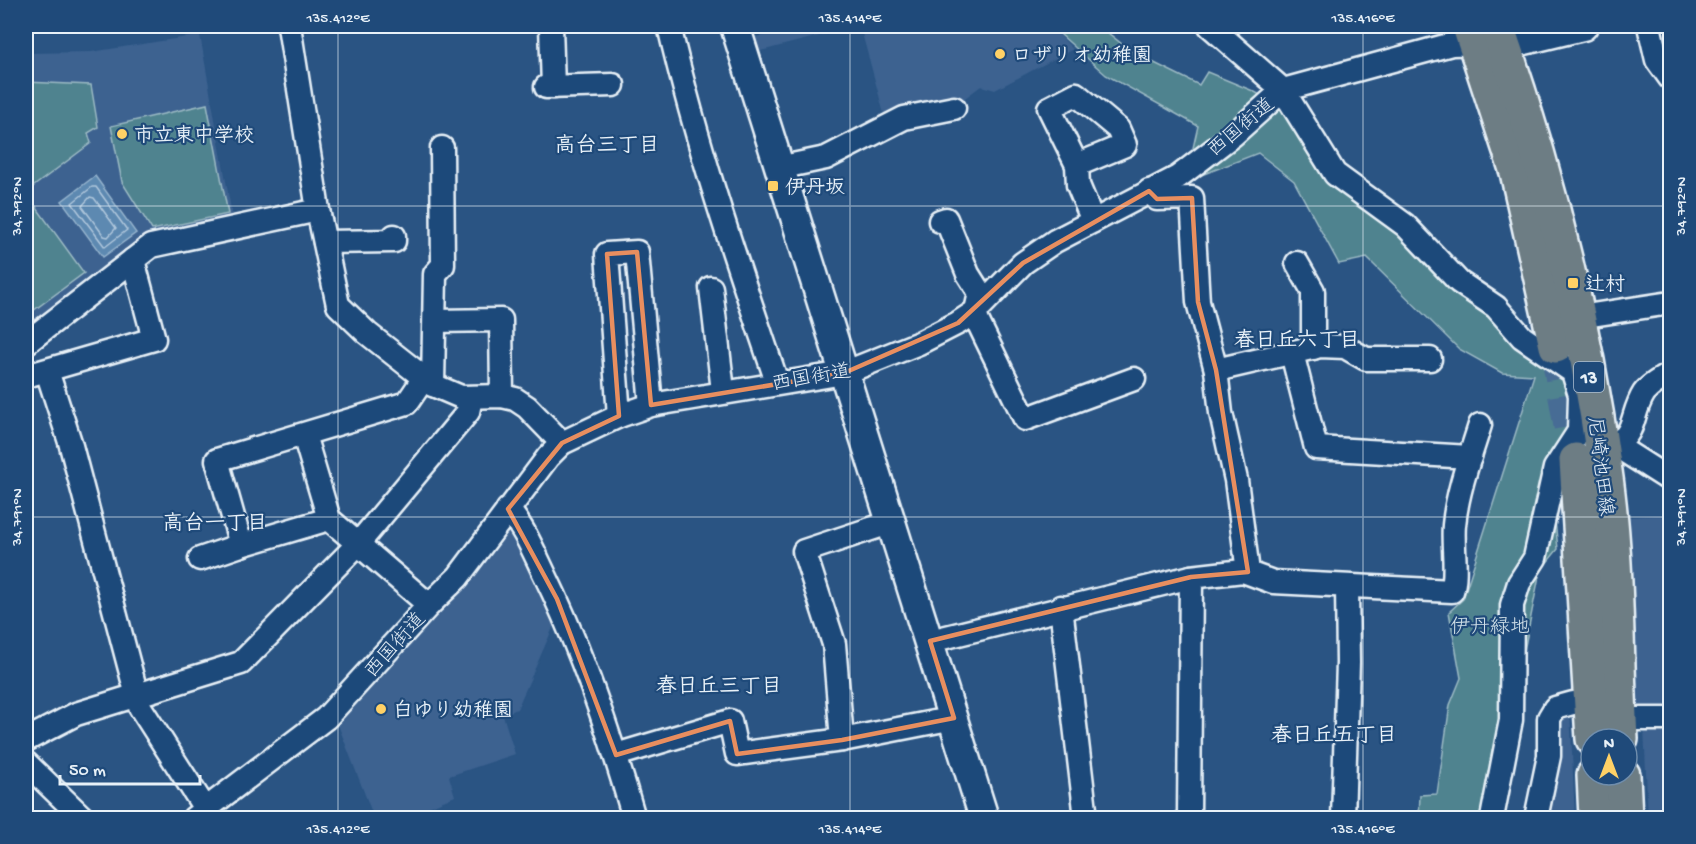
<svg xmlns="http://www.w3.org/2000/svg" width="1696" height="844" font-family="'Gochi Hand','Klee One',sans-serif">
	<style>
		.built { fill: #3c6290 }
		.green { fill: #50838f; stroke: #9cbac4; stroke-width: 1.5 }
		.water { fill: #5d89b1; stroke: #95b3cd; stroke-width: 1.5 }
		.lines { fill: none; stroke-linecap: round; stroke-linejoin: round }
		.shore { stroke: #b0c7dc; stroke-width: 1.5 }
		.primary-tunnel { stroke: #466c95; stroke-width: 33; stroke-dasharray: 33 16; stroke-linecap: butt }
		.minor-casing { stroke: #e8f1f8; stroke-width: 27 }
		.tertiary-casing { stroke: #e8f1f8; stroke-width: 33 }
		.primary-casing { stroke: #e8f1f8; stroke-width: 38 }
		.minor { stroke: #1f4a7a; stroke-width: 22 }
		.tertiary { stroke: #1f4a7a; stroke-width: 28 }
		.primary { stroke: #6d7d84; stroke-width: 33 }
		.marked { fill: none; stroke: #e88e5f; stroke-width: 4.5; stroke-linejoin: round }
		.ticks { fill: none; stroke: #e8f1f8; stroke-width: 1.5; stroke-opacity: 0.45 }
		.poi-dot { fill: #ffd166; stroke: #1f4a7a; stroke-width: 2 }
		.labels { text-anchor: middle; stroke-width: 4.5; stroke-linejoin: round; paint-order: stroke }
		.shield { fill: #1f4a7a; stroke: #acbfd2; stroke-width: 1.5 }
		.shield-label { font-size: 18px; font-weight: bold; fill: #e8f1f8 }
		.poi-label { font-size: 20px; font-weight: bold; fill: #e8f1f8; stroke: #1f4a7a; text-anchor: start }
		.street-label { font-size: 20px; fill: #e8f1f8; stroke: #1f4a7a }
		.park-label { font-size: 20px; fill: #d1e0e8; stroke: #1f4a7a }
		.neighbourhood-label { font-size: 21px; font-weight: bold; fill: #e8f1f8; stroke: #1f4a7a }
		.neatline { fill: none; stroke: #e8f1f8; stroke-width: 2 }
		.ticks-label { font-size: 15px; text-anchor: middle; fill: #e8f1f8 }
	</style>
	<rect width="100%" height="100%" fill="#2a5483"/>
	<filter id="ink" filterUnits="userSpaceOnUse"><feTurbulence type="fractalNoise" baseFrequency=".0167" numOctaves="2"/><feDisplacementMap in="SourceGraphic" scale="12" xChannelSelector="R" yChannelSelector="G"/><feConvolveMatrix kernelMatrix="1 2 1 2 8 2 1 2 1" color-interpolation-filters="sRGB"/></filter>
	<g filter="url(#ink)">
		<!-- built -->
		<g class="built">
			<path d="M798 26H858L753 53 749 39Z"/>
			<path d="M860 26H1050L1073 49 995 90 981 86 965 98 964 107 886 121Z"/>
			<path d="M200 35 232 215 149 238 26 337V53L91 52Z"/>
			<path d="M1662 515 1670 516V712H1644L1628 700 1620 517Z"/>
			<path d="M509 521 559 614 517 709 503 715 515 754 449 776 455 796 410 815 411 818H374L337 722Z"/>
			<path d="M1570 709 1575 818H1540L1554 720Z"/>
			<path d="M1670 725V818H1648L1644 726Z"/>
		</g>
		<!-- green -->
		<g class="green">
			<path d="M1051 26H1103L1102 28 1132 52 1199 85 1207 72 1253 91 1287 110 1363 199 1542 349 1573 344 1592 458 1549 464 1558 549 1540 571 1525 646 1501 818H1419L1420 795 1437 794 1450 705 1461 678 1449 612 1463 599 1534 375 1502 373 1459 349 1367 258 1339 264 1294 181 1258 153 1199 176 1193 148 1198 126 1106 75Z"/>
			<path d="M26 82 91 85 98 127 88 133 91 143 26 192Z"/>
			<path d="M207 104 228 214 152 230 122 182 111 126Z"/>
			<path d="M26 193 84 273 26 316Z"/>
		</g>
		<!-- water -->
		<path class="water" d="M95 176 136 233 103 257 62 201Z"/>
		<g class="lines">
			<!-- shore -->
			<g class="shore">
				<path d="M92 187H96L127 230 105 247 72 203Z"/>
				<path d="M90 197 94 198 116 228 108 237 104 236 82 206Z"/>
			</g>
			<!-- primary-tunnel -->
			<path class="primary-tunnel" d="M1556 346 1576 460"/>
			<!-- minor casing -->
			<g class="minor-casing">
				<g id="minor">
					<path d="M289 26 318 210 338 305 367 333 433 385 461 397 502 396 515 399 527 407 562 443"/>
					<path d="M551 26 553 87"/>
					<path d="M669 26C697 147 737 264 777 382"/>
					<path d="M1210 26 1283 90 1335 174 1405 225 1459 282 1496 307 1522 337 1573 372 1580 395 1579 431 1555 468 1535 558 1519 583 1512 605 1511 720 1492 818"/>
					<path d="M1649 26 1657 60 1670 78"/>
					<path d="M546 87 613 85"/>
					<path d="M1077 165 1125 145 1118 129 1076 94 1049 108 1077 165 1078 185 1093 221"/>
					<path d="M778 168 826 158 904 118 954 108"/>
					<path d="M1149 191 1157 199 1192 198 1198 302 1216 370 1221 413 1236 480 1248 572"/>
					<path d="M940 221 946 219 968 274 980 293 976 311 977 320 1025 419 1134 379"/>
					<path d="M325 242 394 241V236"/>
					<path d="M1297 263 1313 291V348"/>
					<path d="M711 288 723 391"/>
					<path d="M1579 317 1670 303"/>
					<path d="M435 321 501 320 502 396"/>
					<path d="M26 343 151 246 318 210"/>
					<path d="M1292 353 1316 448 1470 457"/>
					<path d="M1216 370 1320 346 1345 347 1366 359H1430"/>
					<path d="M47 371 70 442 140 707 206 810"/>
					<path d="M26 376 154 339 133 260"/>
					<path d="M433 385 435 274 443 265 442 148"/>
					<path d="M619 416 607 254 637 252 651 405"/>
					<path d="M304 435 329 519 429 605"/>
					<path d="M1615 445 1670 480"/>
					<path d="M1601 446C1639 442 1628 418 1644 393 1650 385 1661 379 1670 374"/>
					<path d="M508 509C524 528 533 550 544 573 582 651 610 734 634 818"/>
					<path d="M241 545 217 460 407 403 424 378"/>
					<path d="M200 559 241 545 329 519"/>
					<path d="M1061 607 1086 818"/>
					<path d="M930 641 1191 577 1243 571 1273 582 1452 591C1458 574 1452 545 1454 525 1457 492 1470 457 1480 425"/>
					<path d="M26 740 76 714 241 663 358 544 468 412 471 398"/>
					<path d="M842 740 834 644 804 551 892 522"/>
					<path d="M616 755 730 721 737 754 842 740 954 718"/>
					<path d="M26 763 83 818"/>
					<path d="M194 818 326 718 429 605 458 577 548 457 562 443 619 416 651 405 844 373 919 343 958 323 976 311 1023 263 1055 241 1178 177 1233 135 1283 90 1452 44 1486 43"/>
					<path d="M1189 818 1191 577"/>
					<path d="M1343 818 1348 663 1347 587"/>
					<path d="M1536 818 1549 756V718L1555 708 1573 703H1591L1620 719H1670"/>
				</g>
			</g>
			<!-- tertiary casing -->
			<g class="tertiary-casing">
				<g id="tertiary">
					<path d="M735 26 984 818"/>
					<path d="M1504 45 1583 26"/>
				</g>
			</g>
			<!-- primary casing -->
			<g class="primary-casing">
				<g id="primary">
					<path d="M1469 26 1517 172 1556 346"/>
					<path d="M1497 26C1548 173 1584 316 1605 471 1618 559 1616 650 1621 739"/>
					<path d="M1576 460 1593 739"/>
					<path d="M1594 775 1596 818"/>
					<path d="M1623 775 1625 818"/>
				</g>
			</g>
			<!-- minor -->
			<use href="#minor" class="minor"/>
			<!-- tertiary -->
			<use href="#tertiary" class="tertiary"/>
			<!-- primary -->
			<use href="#primary" class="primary"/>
		</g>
	</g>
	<!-- marked area -->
	<path class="marked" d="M1149 191 1157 199 1192 198 1198 302 1216 370 1248 572 1191 577 930 641 954 718 842 740 737 754 730 721 616 755 557 599 508 509 562 443 619 416 607 254 637 252 651 405 844 373 958 323 1023 263Z"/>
	<!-- ticks -->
	<path class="ticks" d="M338 26V818M850 26V818M1363 26V818M26 206H1670M26 517H1670"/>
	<!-- markers -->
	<g class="poi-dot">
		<circle cx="1000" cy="54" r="6"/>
		<circle cx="122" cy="134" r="6"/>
		<rect x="767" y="180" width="12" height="12" rx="3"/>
		<rect x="1567" y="277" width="12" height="12" rx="3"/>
		<circle cx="381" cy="709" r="6"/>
	</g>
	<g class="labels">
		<!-- shield labels -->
		<rect class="shield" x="1574" y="362" width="30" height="30" rx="4.5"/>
		<g class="shield-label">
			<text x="1589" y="383">13</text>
		</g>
		<!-- poi labels -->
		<g class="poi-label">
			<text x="1012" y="61">ロザリオ幼稚園</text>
			<text x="134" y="141">市立東中学校</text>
			<text x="785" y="193">伊丹坂</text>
			<text x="1585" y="290">辻村</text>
			<text x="393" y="716">白ゆり幼稚園</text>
		</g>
		<!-- street labels -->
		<g class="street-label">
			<text transform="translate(1240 126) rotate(-40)" y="7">西国街道</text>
			<text transform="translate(811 376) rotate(-10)" y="7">西国街道</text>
			<text transform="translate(1602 466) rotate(83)" y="7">尼崎池田線</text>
			<text transform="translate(394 644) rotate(-48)" y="7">西国街道</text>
		</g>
		<!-- park labels -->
		<g class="park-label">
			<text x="1490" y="632">伊丹緑地</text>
		</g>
		<!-- neighbourhood labels -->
		<g class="neighbourhood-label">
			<text x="607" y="151">高台三丁目</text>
			<text x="1297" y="346">春日丘六丁目</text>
			<text x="215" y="529">高台一丁目</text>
			<text x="719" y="692">春日丘三丁目</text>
			<text x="1334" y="741">春日丘五丁目</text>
		</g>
	</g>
	<!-- margin -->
	<rect width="1696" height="844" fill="none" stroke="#1f4a7a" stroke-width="66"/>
	<!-- north arrow -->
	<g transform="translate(1609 757)"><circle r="28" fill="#1f4a7a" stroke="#6f8dac" stroke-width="1.5"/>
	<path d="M0-4.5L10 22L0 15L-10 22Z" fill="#ffd166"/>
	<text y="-9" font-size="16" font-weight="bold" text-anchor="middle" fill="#e8f1f8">N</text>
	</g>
	<!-- scale -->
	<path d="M60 775v9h140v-9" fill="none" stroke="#e8f1f8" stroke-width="3"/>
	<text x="69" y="775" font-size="18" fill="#e8f1f8" stroke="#1f4a7a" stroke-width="4.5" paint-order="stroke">50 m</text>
	<rect x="33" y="33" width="1630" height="778" class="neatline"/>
	<g class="ticks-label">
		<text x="338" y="22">135.412°E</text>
		<text x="850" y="22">135.414°E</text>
		<text x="1363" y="22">135.416°E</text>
		<text transform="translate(16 206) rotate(-90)" y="5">34.792°N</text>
		<text transform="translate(1680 206) rotate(-90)" y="5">34.792°N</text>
		<text transform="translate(16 517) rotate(-90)" y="5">34.791°N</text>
		<text transform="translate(1680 517) rotate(-90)" y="5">34.791°N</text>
		<text x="338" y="833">135.412°E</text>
		<text x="850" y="833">135.414°E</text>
		<text x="1363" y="833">135.416°E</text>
	</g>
</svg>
